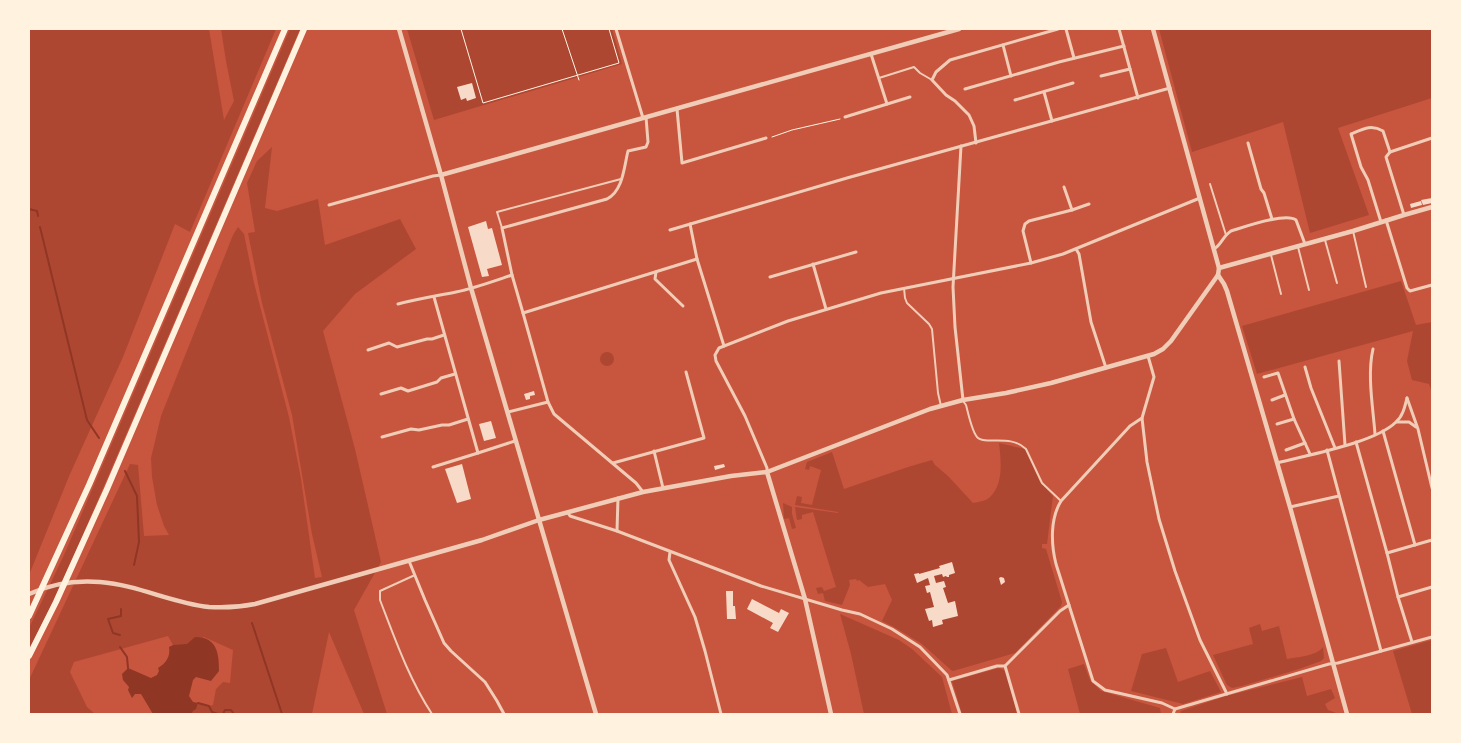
<svg xmlns="http://www.w3.org/2000/svg" width="1461" height="743" font-family="'Playfair Display',serif">
	<style>
		.green { fill: #ae4732 }
		.water { fill: #8f3625 }
		.lines { fill: none; stroke-linecap: round; stroke-linejoin: round }
		.stream { stroke: #8f3625; stroke-width: 2 }
		.building { fill: #f7dbc8 }
		.path { stroke: #fff3e0; stroke-width: 1 }
		.service { stroke: #f1ccb7; stroke-width: 2 }
		.minor { stroke: #f1ccb7; stroke-width: 3 }
		.tertiary { stroke: #f1ccb7; stroke-width: 4.5 }
		.motorway { stroke: #fff3e0; stroke-width: 6 }
	</style>
	<rect width="100%" height="100%" fill="#c8553d"/>
	<!-- green -->
	<g class="green">
		<path d="M29 29H209L224 120 234 101 226 61 221 29H276L190 232 175 224 123 357 70 474 29 575Z"/>
		<path d="M290 29H300L82 537 52 604 29 649V628L64 555Z"/>
		<path d="M407 29H612L622 64 434 120Z"/>
		<path d="M1159 29H1432V98L1338 128 1369 215 1310 233 1283 122 1192 152Z"/>
		<path d="M272 147 265 208 277 211 318 199 325 245 400 219 416 249 355 294 323 331 355 449 381 562 354 610 387 714H364L329 632 312 714H192L193 711 196 708 198 703 209 706 213 705 216 689 223 682 230 683 233 650 204 637 186 647 173 645 168 636 74 662 70 672 87 707 95 714H29V680L130 464 138 465 144 536 169 535 164 526 157 505 152 477 151 458 161 416 233 235 238 227 244 234 254 283 289 417 301 479 315 578 322 577 312 534 292 415 262 303 248 233 255 232 247 183 257 161Z"/>
		<path d="M1401 281 1416 325 1432 322V392L1429 384 1412 380 1407 361 1413 331 1257 374 1242 326Z"/>
		<circle cx="607" cy="359" r="7"/>
		<path d="M999 443 1025 449 1040 482 1053 496 1047 544H1042V548L1046 549 1062 602 1061 606 1015 653 953 671 951 670 922 644 894 627 882 621 892 600 885 584 868 587 859 580 857 581 856 579 849 580 850 585 842 605 825 601 823 593 818 594 816 588 822 587 824 591 836 587 813 512 802 515V519L797 520 795 507 838 513V512L795 505 797 496 802 497 801 503 812 505 821 470 810 466 809 470 805 469 807 462 832 452 844 489 908 467 932 460 935 465 948 476 973 503C978 502 985 501 989 498 1004 485 1001 461 999 443Z"/>
		<path d="M783 503 792 507V514L796 528 792 529 789 518 784 519Z"/>
		<path d="M840 614 899 640 912 649 942 677 952 714H864L851 654Z"/>
		<path d="M1260 624 1262 631 1279 626 1287 659C1297 657 1317 656 1323 647L1324 658 1321 661 1299 669 1242 686 1232 688 1227 685 1213 655 1253 644 1249 628Z"/>
		<path d="M1432 640V714H1412L1393 651Z"/>
		<path d="M1166 648 1178 682 1210 671 1221 692 1183 704 1131 691 1142 654Z"/>
		<path d="M1084 664 1090 680 1101 691 1160 708 1161 714H1080L1068 669Z"/>
		<path d="M999 668 1006 671 1017 714H962L952 681Z"/>
		<path d="M1302 677 1307 696 1331 689 1335 698 1325 704 1328 710 1339 714H1180L1181 711 1226 696Z"/>
	</g>
	<!-- water -->
	<path class="water" d="M195 637C217 637 219 653 219 671L211 681 196 677 193 680 189 696 193 702 198 703 196 709 193 711 192 714H153L141 694H135L132 698 128 690 129 687 123 680 122 674 128 668 151 678 157 675 159 671 158 668C165 664 171 657 169 647L173 645 187 644Z"/>
	<g class="lines">
		<!-- stream -->
		<g class="stream">
			<path d="M29 209 37 211 38 216"/>
			<path d="M40 227 87 420 99 438"/>
			<path d="M125 471 137 496 139 542 134 565"/>
			<path d="M252 623 282 714"/>
			<path d="M120 635 113 633 108 619 121 616V609"/>
			<path d="M120 647 127 657 128 668"/>
			<path d="M198 703 209 706 212 712 218 714"/>
			<path d="M223 714 225 710H231L234 714"/>
		</g>
	</g>
	<!-- building -->
	<g class="building">
		<path d="M472 83 476 98 467 101 466 98 461 100 457 87Z"/>
		<path d="M1432 198V203L1423 205 1421 200Z"/>
		<path d="M1421 201 1422 205 1411 208 1410 204Z"/>
		<path d="M486 221 488 229 492 228 502 265 487 269 489 276 482 277 468 227Z"/>
		<path d="M534 391 535 395 530 396V399L526 400 524 394Z"/>
		<path d="M491 421 496 438 484 441 479 424Z"/>
		<path d="M462 464 471 499 457 503 445 469Z"/>
		<path d="M724 464 725 467 715 470 714 466Z"/>
		<path d="M952 562 955 573 949 575V577H947L946 576 943 577 942 574 934 576 936 583 944 581 946 587 943 588 948 603 955 601 958 616 942 620 943 624 933 627 932 620 929 621 925 609 934 607 930 592 927 593 925 586 930 585 928 578 917 583 914 574 919 573V574L940 568 939 566Z"/>
		<path d="M1001 577 1004 578 1005 582 1001 585 999 578Z"/>
		<path d="M726 591H733V606H735L736 619H727Z"/>
		<path d="M752 599 779 613 781 609 789 613 778 632 770 628 773 623 747 609Z"/>
	</g>
	<g class="lines">
		<!-- path -->
		<g class="path">
			<path d="M461 29 483 103 619 63 609 29"/>
			<path d="M562 29 579 80"/>
			<path d="M772 137 792 130 840 119"/>
		</g>
		<!-- service -->
		<g class="service">
			<path d="M879 78 914 67 920 73 932 80"/>
			<path d="M1210 184 1226 235"/>
			<path d="M502 228 497 212 621 179"/>
			<path d="M1353 231 1366 287"/>
			<path d="M1325 240 1337 283"/>
			<path d="M1298 247 1309 290"/>
			<path d="M1271 255 1281 294"/>
			<path d="M904 288 905 298 907 303 929 324 932 329 938 393 941 406"/>
			<path d="M963 401 966 405C968 412 972 433 978 438 986 445 1011 434 1026 449L1042 483 1061 501"/>
			<path d="M415 575 380 591V600C395 639 409 679 432 714"/>
		</g>
		<!-- minor -->
		<g class="minor">
			<path d="M616 29 643 118"/>
			<path d="M1066 29 1074 58"/>
			<path d="M1119 29 1138 98"/>
			<path d="M1003 45 1011 76"/>
			<path d="M871 54 887 104"/>
			<path d="M1101 76 1130 69"/>
			<path d="M965 89 1059 62 1124 46"/>
			<path d="M1044 92 1052 121"/>
			<path d="M1015 100 1073 83"/>
			<path d="M677 109 682 163 766 138"/>
			<path d="M646 117 648 142 646 147 628 151C624 167 623 191 607 199L502 228 512 275 523 313 697 259"/>
			<path d="M845 117 910 97"/>
			<path d="M976 143 974 126 969 115 955 101 946 95 932 80 936 72 950 60 1058 29"/>
			<path d="M1248 143 1261 189 1264 193 1272 219"/>
			<path d="M961 146 953 287 955 327 963 400"/>
			<path d="M1390 152 1432 138"/>
			<path d="M1064 187 1072 210"/>
			<path d="M329 205 433 176 441 175"/>
			<path d="M1386 220 1407 288 1410 291 1432 285"/>
			<path d="M1381 222 1368 180 1361 167 1351 134C1363 129 1371 124 1383 131L1390 152 1386 157 1404 215"/>
			<path d="M690 224 697 259 724 346"/>
			<path d="M670 230 847 178 1170 88"/>
			<path d="M1076 249 1079 254 1091 322 1106 368"/>
			<path d="M1214 249C1221 245 1223 236 1231 231 1244 227 1286 212 1296 220L1305 244"/>
			<path d="M1031 263 1023 231 1025 224 1029 221 1072 210 1089 204"/>
			<path d="M813 264 826 309"/>
			<path d="M656 272 655 279 683 306"/>
			<path d="M770 277 856 252"/>
			<path d="M434 297 478 453 515 441"/>
			<path d="M398 304C417 299 436 296 456 292 475 288 494 281 512 275"/>
			<path d="M523 313 548 402 554 414 636 483 643 492"/>
			<path d="M1373 349C1367 375 1373 407 1375 434"/>
			<path d="M368 350 389 343 397 347 427 339H432L444 335"/>
			<path d="M1148 356 1154 377 1142 418 1130 426 1061 501C1050 519 1051 544 1056 564L1093 681 1105 690 1162 703 1175 709 1329 664 1338 663 1432 637"/>
			<path d="M1339 361 1345 445"/>
			<path d="M1305 367 1311 388 1335 448"/>
			<path d="M1264 377 1278 373 1294 419 1310 454"/>
			<path d="M381 394 401 388 408 391 437 382 441 378 455 374"/>
			<path d="M1407 398 1418 429 1432 488"/>
			<path d="M1272 400 1285 395"/>
			<path d="M508 412 548 402"/>
			<path d="M1142 418 1147 462 1159 519 1175 571 1200 640 1227 694"/>
			<path d="M1397 422H1409L1416 427"/>
			<path d="M1277 424 1294 419"/>
			<path d="M1383 431 1415 545"/>
			<path d="M382 437 411 429 419 430 442 425H449L468 419"/>
			<path d="M1356 442 1387 553"/>
			<path d="M1286 450 1305 443"/>
			<path d="M1327 450 1381 651"/>
			<path d="M654 451 663 488"/>
			<path d="M613 463 704 438 686 372"/>
			<path d="M1277 463C1307 455 1375 443 1396 422 1403 416 1405 406 1407 398"/>
			<path d="M433 467 478 453"/>
			<path d="M767 472V468L745 416 716 361 715 355 719 348 788 321 881 293 1031 263 1063 254 1200 198"/>
			<path d="M1290 507 1339 496"/>
			<path d="M568 513 570 516 617 531 761 586 842 610 860 614 892 629 920 647 947 675 960 714"/>
			<path d="M617 531 618 498"/>
			<path d="M670 552 669 560 695 617 705 651 721 714"/>
			<path d="M409 561 425 600 444 643 451 651 485 682 497 701 504 714"/>
			<path d="M1398 597 1432 587"/>
			<path d="M1412 642 1398 597 1387 553 1432 540"/>
			<path d="M1005 666 1060 611 1069 605"/>
			<path d="M949 680 997 666H1005L1019 714"/>
			<path d="M1173 714 1175 709"/>
		</g>
		<!-- tertiary -->
		<g class="tertiary">
			<path d="M399 29 441 175 471 288 596 714"/>
			<path d="M441 175 959 29"/>
			<path d="M1219 268 1353 231 1404 215 1432 207"/>
			<path d="M1218 275 1224 284 1227 291 1290 507 1347 714"/>
			<path d="M767 472 805 599 831 714"/>
			<path d="M29 594C51 584 76 580 100 582 138 585 172 603 209 607 225 608 240 607 255 604L482 540 539 520 643 492 731 476 767 472 930 409 963 400 1006 393 1051 383 1154 354 1163 349 1171 341 1218 275 1219 268 1153 29"/>
		</g>
		<!-- motorway -->
		<g class="motorway">
			<path d="M29 616 89 485 285 29"/>
			<path d="M29 656 56 602 107 489 304 29"/>
		</g>
	</g>
	<!-- border -->
	<rect width="1461" height="743" fill="none" stroke="#fff3e0" stroke-width="60"/>
</svg>
